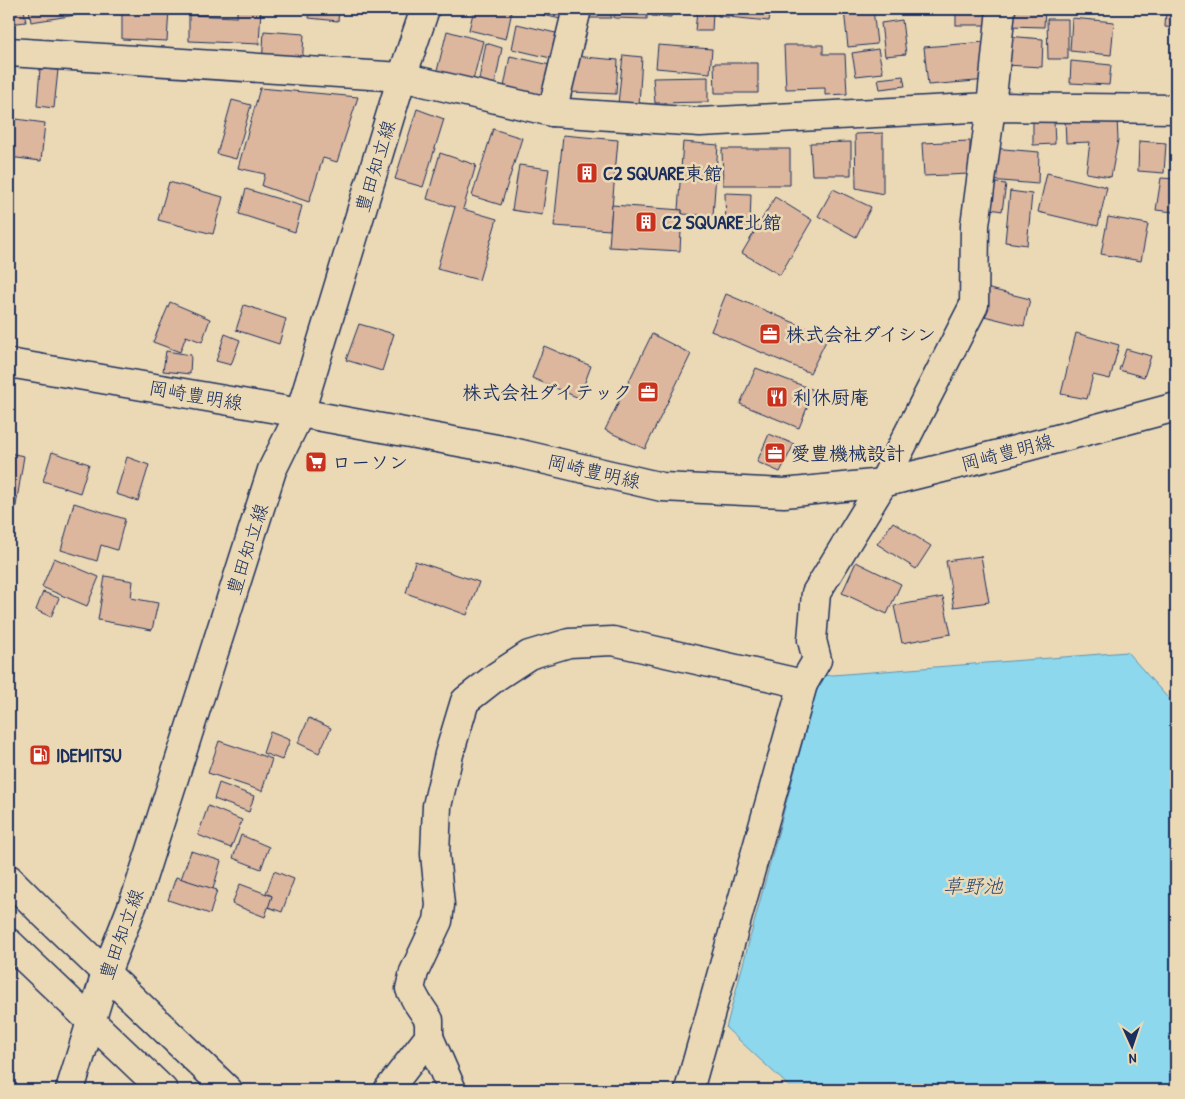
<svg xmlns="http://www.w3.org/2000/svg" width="1185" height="1099" font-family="'Patrick Hand','Klee One',sans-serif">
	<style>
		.water { fill: #8dd8ed; stroke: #5f94b4 }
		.building { fill: #dcb69d; stroke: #1b2f5e }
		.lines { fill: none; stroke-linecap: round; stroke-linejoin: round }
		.minor-casing { stroke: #1b2f5e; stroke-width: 31 }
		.major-casing { stroke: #1b2f5e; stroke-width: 31 }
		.minor { stroke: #ebd9b6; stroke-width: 28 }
		.major { stroke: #ebd9b6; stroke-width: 28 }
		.labels { text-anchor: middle; stroke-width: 5; stroke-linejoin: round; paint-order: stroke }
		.street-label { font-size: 19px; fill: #1b2f5e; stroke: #ebd9b6 }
		.poi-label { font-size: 19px; font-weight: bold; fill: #1b2f5e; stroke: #ebd9b6; text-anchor: start }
		.water-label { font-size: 20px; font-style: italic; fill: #2c4873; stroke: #ebd9b6 }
	</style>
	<rect width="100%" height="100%" fill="#ebd9b6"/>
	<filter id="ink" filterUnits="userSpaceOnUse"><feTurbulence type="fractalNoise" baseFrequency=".02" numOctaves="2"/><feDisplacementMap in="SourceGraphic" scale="10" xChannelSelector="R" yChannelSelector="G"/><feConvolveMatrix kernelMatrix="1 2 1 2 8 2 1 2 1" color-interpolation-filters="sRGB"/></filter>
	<g filter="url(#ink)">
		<!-- water -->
		<path class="water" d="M1127 652 1176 707V1090H793L726 1028 820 676Z"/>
		<!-- building -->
		<g class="building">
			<path d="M9 9H24L26 22 9 24Z"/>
			<path d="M29 9H75L76 15 31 22Z"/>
			<path d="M122 9H169L167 41 122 39Z"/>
			<path d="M237 9H261L259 44 189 41V15L237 17Z"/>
			<path d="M310 9H339L338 21 309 18Z"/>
			<path d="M474 9H503L512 11 506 39 469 30Z"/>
			<path d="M516 9H567L565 20Z"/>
			<path d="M585 9H611V18H584Z"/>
			<path d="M615 9H647V19L614 18Z"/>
			<path d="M653 9H672L671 17 652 16Z"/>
			<path d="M718 9H771L769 21 718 16Z"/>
			<path d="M873 9 877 44 848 47 844 10Z"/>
			<rect x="956" y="9" width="37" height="16"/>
			<path d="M1008 9H1045L1044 27 1008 26Z"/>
			<path d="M1166 9H1176V28L1165 27Z"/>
			<path d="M697 11 713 12 712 31H695Z"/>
			<path d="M1072 18 1114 22 1111 55 1070 51Z"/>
			<path d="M1047 19H1068V59H1048Z"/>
			<path d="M902 20 906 54 885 56 881 23Z"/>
			<path d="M517 24 560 34 555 59 512 49Z"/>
			<path d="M264 31 304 34 302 67 262 65Z"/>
			<path d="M447 31 483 41 471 88 435 79Z"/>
			<path d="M1007 36 1043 39 1042 67 1005 65Z"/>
			<path d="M985 42 988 80 928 85 924 47Z"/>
			<path d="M486 43 502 48 493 93 477 90Z"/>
			<path d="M658 45 712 49 710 73 656 68Z"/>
			<path d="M784 45H823V54H845L847 94 825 95V88L786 89Z"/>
			<path d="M878 49 883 73 856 76 852 53Z"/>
			<path d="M623 55 642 57 639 105 618 104Z"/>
			<path d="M510 56 550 65 544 95 504 87Z"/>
			<path d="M573 56 618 60 616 94 570 92Z"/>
			<path d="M1071 61 1111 65 1109 85 1070 83Z"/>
			<path d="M714 63H758V93H715Z"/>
			<path d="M40 69 58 70 54 108 37 106Z"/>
			<path d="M903 76 905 86 880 89 878 79Z"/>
			<path d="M708 77V102L655 103 653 78Z"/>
			<path d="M260 88 358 97 337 162 323 158 309 202 262 186 265 174 238 168Z"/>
			<path d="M232 100 251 105 236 159 217 154Z"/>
			<path d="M417 109 444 119 423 187 395 179Z"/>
			<path d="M9 118 45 123 41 161 9 157Z"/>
			<path d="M1117 118 1118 140 1111 177 1086 173 1090 142 1066 143 1065 119Z"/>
			<path d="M1033 122H1054L1055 144 1033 145Z"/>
			<path d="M493 129 522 138 501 205 472 196Z"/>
			<path d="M883 133V194L856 188 855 134Z"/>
			<path d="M563 135 618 140 610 230 554 226Z"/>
			<path d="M970 141V174L924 176 922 143Z"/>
			<path d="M1139 141 1166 143 1164 173 1138 171Z"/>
			<path d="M683 142 718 145 713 216 682 214V210H678Z"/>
			<path d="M851 142V175H812L810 143Z"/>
			<path d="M992 148 1039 152 1038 184 989 180Z"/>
			<path d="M722 149H790V185H723Z"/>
			<path d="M440 153 476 165 463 209 497 219 479 280 437 269 455 207 427 199Z"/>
			<path d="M519 165 549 169 542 215 512 210Z"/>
			<path d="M1047 173 1107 187 1098 226 1038 212Z"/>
			<path d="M1161 178 1176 179V194L1174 212 1156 210Z"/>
			<path d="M169 182 223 197 213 234 158 220Z"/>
			<path d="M988 182 1006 184 1002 211 985 208Z"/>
			<path d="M246 189 302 206 295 232 239 214Z"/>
			<path d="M833 189 871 207 856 237 818 216Z"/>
			<path d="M1010 191 1032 194 1027 245 1005 242Z"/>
			<path d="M725 193 751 194 750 225 726 226Z"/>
			<path d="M775 197 812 220 780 275 742 253Z"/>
			<path d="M612 205 682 210 680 251 609 247Z"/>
			<path d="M1108 217 1148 224 1141 261 1101 254Z"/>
			<path d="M986 288 1030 299 1024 326 980 315Z"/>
			<path d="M726 294 828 337 810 373 711 331Z"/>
			<path d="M170 302 210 319 202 342 186 336 180 352 153 342Z"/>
			<path d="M244 305 286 319 279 344 236 330Z"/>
			<path d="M359 324 394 334 382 371 346 360Z"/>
			<path d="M1076 333 1119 345 1110 379 1093 375 1087 399 1061 394Z"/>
			<path d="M225 334 240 340 231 365 216 361Z"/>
			<path d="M652 334 691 354 645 449 605 430Z"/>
			<path d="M544 346 591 366 579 398 532 378Z"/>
			<path d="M1126 349 1151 356 1144 377 1119 370Z"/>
			<path d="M166 351 191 355 190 374 163 371Z"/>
			<path d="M756 368 814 390 799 428 740 404Z"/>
			<path d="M769 434 794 444 780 472 757 462Z"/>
			<path d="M52 452 89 464 80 493 43 481Z"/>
			<path d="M9 453 24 456 15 512 9 511Z"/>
			<path d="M127 457 149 465 138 501 116 494Z"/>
			<path d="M74 503 125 519 117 550 101 545 97 561 61 550Z"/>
			<path d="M893 522 931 546 916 569 877 544Z"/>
			<path d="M981 556 989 602 954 607 946 561Z"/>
			<path d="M54 558 99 577 87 606 42 587Z"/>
			<path d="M415 561 479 582 467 615 406 593Z"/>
			<path d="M856 562 901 584 887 614 842 593Z"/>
			<path d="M105 576 133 581 131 598 158 603 152 630 98 620Z"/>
			<path d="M43 592 59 598 51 617 36 610Z"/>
			<path d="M943 597 951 634 902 643 894 606Z"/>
			<path d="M309 718 331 728 319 753 298 743Z"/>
			<path d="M270 732 290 740 282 760 263 753Z"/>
			<path d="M219 741 272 759 262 791 208 773Z"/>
			<path d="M219 783 254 796 249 812 214 799Z"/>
			<path d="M208 806 242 820 231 848 198 835Z"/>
			<path d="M241 835 269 847 261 869 233 858Z"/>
			<path d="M191 851 221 861 213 889 181 879Z"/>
			<path d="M274 871 294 879 282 912 268 907 272 896 266 893Z"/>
			<path d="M176 877 217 890 210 914 168 900Z"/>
			<path d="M240 884 272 896 265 917 232 904Z"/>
		</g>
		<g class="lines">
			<!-- minor casing -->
			<g class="minor-casing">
				<g id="minor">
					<path d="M9 52 402 77 552 112 700 122 991 107 1176 109"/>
					<path d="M552 112 577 9"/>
					<path d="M429 1037 452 1090"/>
					<path d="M388 1090 429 1037V1020L417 1002 410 989 414 972 438 921 440 905 435 854 437 806 449 754 465 701 497 676 529 655 569 643 613 641 803 684"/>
					<path d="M689 1090 803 684 817 660 812 640 816 593 883 483 974 305 975 225 991 107 1001 9"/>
				</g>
			</g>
			<!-- major casing -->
			<g class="major-casing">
				<g id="major">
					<path d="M9 363 300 413 508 451 662 487 784 493 883 483 1015 450 1176 407"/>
					<path d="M9 879 41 911 228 1090"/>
					<path d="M9 943 163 1090"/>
					<path d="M70 1090 106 973 138 891 272 470 300 413 402 77 425 9"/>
				</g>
			</g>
			<!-- minor -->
			<use href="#minor" class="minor"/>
			<!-- major -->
			<use href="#major" class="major"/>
		</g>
	</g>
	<!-- icons -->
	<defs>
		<g id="building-square" transform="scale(1.125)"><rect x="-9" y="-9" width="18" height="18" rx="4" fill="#c8321e" stroke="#ebd9b6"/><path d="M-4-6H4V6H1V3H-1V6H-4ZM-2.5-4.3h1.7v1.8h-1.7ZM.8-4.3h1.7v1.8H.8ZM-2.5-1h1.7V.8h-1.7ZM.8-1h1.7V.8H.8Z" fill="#fff"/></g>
		<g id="office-square" transform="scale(1.125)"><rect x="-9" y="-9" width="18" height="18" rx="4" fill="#c8321e" stroke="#ebd9b6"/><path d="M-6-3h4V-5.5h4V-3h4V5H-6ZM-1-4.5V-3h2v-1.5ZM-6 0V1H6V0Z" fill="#fff"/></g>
		<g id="restaurant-square" transform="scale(1.125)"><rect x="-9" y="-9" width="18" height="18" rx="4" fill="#c8321e" stroke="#ebd9b6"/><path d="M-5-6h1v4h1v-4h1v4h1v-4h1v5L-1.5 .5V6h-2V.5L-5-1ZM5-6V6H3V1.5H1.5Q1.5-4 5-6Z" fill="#fff"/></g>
		<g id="supermarket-square" transform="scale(1.125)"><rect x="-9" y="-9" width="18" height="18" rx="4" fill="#c8321e" stroke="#ebd9b6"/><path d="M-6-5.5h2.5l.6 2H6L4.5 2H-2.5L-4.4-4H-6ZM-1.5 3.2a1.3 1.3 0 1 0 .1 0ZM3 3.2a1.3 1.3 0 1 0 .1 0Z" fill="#fff"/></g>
		<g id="fuel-square" transform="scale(1.125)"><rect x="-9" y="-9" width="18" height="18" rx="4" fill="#c8321e" stroke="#ebd9b6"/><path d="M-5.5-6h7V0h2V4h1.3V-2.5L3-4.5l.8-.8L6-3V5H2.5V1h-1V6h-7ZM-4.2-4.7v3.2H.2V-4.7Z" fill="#fff"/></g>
	</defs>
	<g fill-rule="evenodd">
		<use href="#building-square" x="587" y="173"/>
		<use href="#building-square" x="646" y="222"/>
		<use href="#office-square" x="770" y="334"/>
		<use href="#office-square" x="648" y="392"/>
		<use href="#restaurant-square" x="777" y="397"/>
		<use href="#office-square" x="775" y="453"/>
		<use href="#supermarket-square" x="316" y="462"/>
		<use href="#fuel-square" x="40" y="755"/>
	</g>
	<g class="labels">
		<!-- street labels -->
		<g class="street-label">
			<text transform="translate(375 166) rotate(-73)" y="7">豊田知立線</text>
			<text transform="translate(196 395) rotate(10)" y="7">岡崎豊明線</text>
			<text transform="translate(1007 452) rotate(-15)" y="7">岡崎豊明線</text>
			<text transform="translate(594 471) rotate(13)" y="7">岡崎豊明線</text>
			<text transform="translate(247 549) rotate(-72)" y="7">豊田知立線</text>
			<text transform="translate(121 934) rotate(-70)" y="7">豊田知立線</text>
		</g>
		<!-- poi labels -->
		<g class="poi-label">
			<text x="603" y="180">C2 SQUARE東館</text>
			<text x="662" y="229">C2 SQUARE北館</text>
			<text x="786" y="341">株式会社ダイシン</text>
			<text x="632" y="399" text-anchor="end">株式会社ダイテック</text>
			<text x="793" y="404">利休厨庵</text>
			<text x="791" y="460">愛豊機械設計</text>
			<text x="332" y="469">ローソン</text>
			<text x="56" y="762">IDEMITSU</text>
		</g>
		<!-- water labels -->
		<g class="water-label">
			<text x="973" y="893">草野池</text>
		</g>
	</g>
	<!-- margin -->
	<rect width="1185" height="1099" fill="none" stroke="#ebd9b6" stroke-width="30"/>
	<rect x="15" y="15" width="1155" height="1069" fill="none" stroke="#1b2f5e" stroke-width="2" filter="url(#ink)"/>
	<!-- north arrow -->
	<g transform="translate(1132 1046) rotate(177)" stroke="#ebd9b6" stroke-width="4" paint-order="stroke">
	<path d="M0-4L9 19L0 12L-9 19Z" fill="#1b2f5e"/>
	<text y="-8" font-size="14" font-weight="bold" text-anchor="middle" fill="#1b2f5e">N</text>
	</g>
</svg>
